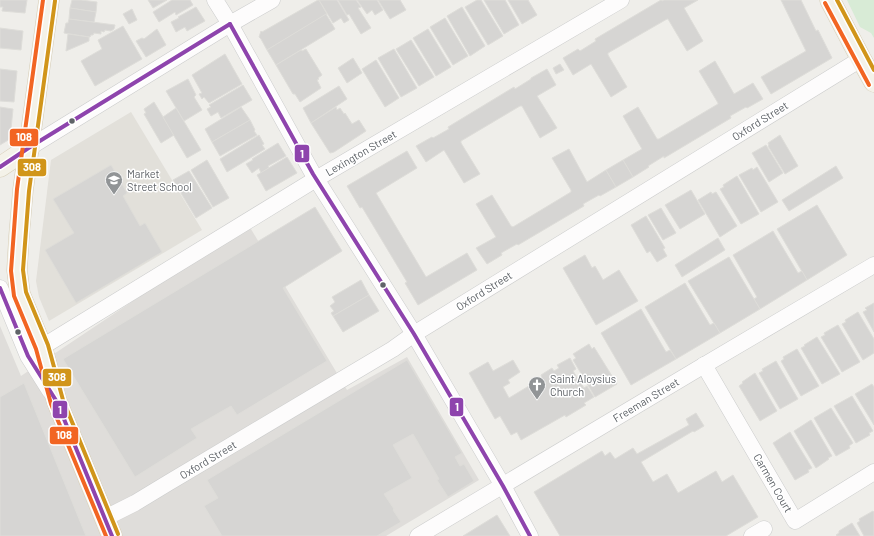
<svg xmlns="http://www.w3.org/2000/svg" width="874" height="536" font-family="Barlow,sans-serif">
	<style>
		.industrial { fill: #dfddda }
		.education { fill: #e2e0da }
		.green { fill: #d8ebd6 }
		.building { fill: #d6d5d3; stroke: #deddd9 }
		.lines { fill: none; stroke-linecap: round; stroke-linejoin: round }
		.minor-casing { stroke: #cbcccc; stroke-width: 17 }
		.major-casing { stroke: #d7ceb8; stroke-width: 21 }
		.minor { stroke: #fdfcfc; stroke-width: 16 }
		.major { stroke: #f4f2e9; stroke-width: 20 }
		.bus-1-casing { stroke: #fff; stroke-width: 7 }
		.bus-2-casing { stroke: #fff; stroke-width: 7 }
		.bus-3-casing { stroke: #fff; stroke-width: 7 }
		.bus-1 { stroke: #8e44ad; stroke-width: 4 }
		.bus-2 { stroke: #f26522; stroke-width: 4 }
		.bus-3 { stroke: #d1951a; stroke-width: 4 }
		.bus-dot { fill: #5f6368; stroke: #fff; stroke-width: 1.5 }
		.labels { text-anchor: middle; stroke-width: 3; stroke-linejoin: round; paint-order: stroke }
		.street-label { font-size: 11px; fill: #5f6368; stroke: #fff }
		.poi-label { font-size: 11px; fill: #5f6368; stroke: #fff; text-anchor: start }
		.line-badge { stroke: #fff; stroke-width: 1.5 }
		.badge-label { font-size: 11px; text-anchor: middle; font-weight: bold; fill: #fff }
	</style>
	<rect width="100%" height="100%" fill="#efeeea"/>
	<!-- industrial -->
	<path class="industrial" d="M248 224 347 390 407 357 479 480 386 536H0V326L21 376Z"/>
	<!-- education -->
	<path class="education" d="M131 112 202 230 49 321 39 297 36 281 51 160Z"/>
	<!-- green -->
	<path class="green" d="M847 0H874V38L871 33 860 27Z"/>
	<!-- building -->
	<g class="building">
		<path d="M0 0H27L25 13 2 11 3 7H0Z"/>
		<path d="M72 0H81L97 2 96 12 70 8Z"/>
		<path d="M148 0H167L153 8Z"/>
		<path d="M172 0H190L193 5 176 15 175 12 159 22 153 12Z"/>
		<path d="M318 0H319L327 14 267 50 261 39 259 37 261 31 262 32Z"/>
		<path d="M319 0H337L349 20 344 23 341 18 333 23Z"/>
		<path d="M338 0H356L361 7 358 8 371 28 361 34 349 14 347 15Z"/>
		<path d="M357 0H377L383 10 375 15 372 10 367 14Z"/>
		<path d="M378 0H400L406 10 390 19Z"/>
		<path d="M477 0H481L503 36 488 45 465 7Z"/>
		<path d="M484 0H505L519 25 504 34Z"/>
		<path d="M508 0H528L537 15 522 24Z"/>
		<path d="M661 0 662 1 664 0H698L684 8 703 41 687 51 668 19H667L608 53V55L627 87 611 97 591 64 573 75 563 58 578 49 580 51 596 41 595 39Z"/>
		<path d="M781 0H801L816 31 818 30 832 58 771 94 761 77 806 51Z"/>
		<path d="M196 7 205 21 187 31 185 27 176 32 171 22 179 18 178 17Z"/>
		<path d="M462 7 485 46 470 56 447 16Z"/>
		<path d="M70 8 96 12 94 22 69 19Z"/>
		<path d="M132 9 137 20 129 24 123 14Z"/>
		<path d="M326 14 335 29 276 65 267 50Z"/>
		<path d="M445 18 468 56 453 65 430 27Z"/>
		<path d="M69 19 115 25 114 29 111 31 105 30 104 32 101 31V34L94 33 93 35H91L90 37 64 33 66 23H68Z"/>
		<path d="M123 26 142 59 95 86 81 61 102 49 98 40Z"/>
		<path d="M0 28 23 31 21 50 0 48Z"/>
		<path d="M157 29 166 45 146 57 136 41 142 38 144 39Z"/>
		<path d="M428 29 451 67 436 76 413 38Z"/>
		<path d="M68 34 89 37V41L66 51Z"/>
		<path d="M411 40 434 77 419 86 396 49Z"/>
		<path d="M306 49 322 75 318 78 319 79 317 80 321 88 300 102 295 94H293L276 65 301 50 302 51Z"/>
		<path d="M394 49 417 88 401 97 378 58Z"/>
		<path d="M225 54 242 84 209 103 204 97 202 99 199 94 202 93 192 75Z"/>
		<path d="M353 58 362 73 347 83 338 68Z"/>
		<path d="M376 60 399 98 385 107 362 69Z"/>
		<path d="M715 61 734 94 753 83 763 99 747 108 746 107 730 116 731 118 664 158V156L648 166 649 167 633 177 623 160 642 149 623 116 638 107 657 139H659L718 104V103L699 71Z"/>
		<path d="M560 64 564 70 556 74 553 68Z"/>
		<path d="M0 69 17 71 14 102 0 101Z"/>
		<path d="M547 69 556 85 537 96 557 128 540 138 522 106H520L461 141V143L480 174 464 183 444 150 426 162 416 146 432 137 433 138 449 129 448 127 514 87 515 89 531 79V78Z"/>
		<path d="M188 79 196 95 194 97 202 110 184 121 166 91Z"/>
		<path d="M243 85 252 100 221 118 218 112 211 116 207 109 211 107 209 105Z"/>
		<path d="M339 86 347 99 311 123 303 108Z"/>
		<path d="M154 102 174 135 161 143 144 114 146 113 144 109Z"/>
		<path d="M0 107 13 109 10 139 0 145Z"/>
		<path d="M241 107 250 120 212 142 205 129Z"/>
		<path d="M336 107 337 110 340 108 344 114 345 113 352 124 359 120 366 131 334 152 330 153 311 123Z"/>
		<path d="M176 108 201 150 187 158 163 117Z"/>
		<path d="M250 120 255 130 254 131 257 135 220 156 212 142Z"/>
		<path d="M259 135 264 144 262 145 265 149 227 172 220 159Z"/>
		<path d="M780 135 798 166 785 174 768 146 769 145 768 143Z"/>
		<path d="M278 143 286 156 268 166 269 168 261 173 259 168 252 173 246 164 253 160 252 159Z"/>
		<path d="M766 145 783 173 769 182 752 153Z"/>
		<path d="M569 149 587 182 606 170 616 187 600 196 599 195 583 204 584 206 518 245 517 244 501 253 502 255 487 264 476 248 496 237 476 204 492 195 511 226 513 227 571 192V190L552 158Z"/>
		<path d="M407 151 417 168 376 193 426 277 467 253 477 270 418 305 405 283 407 282 362 207 360 208 347 186Z"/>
		<path d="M287 157 297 173 266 191 257 175Z"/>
		<path d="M207 160 229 198 213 207 191 170Z"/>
		<path d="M623 160 633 177 616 187 606 170Z"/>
		<path d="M111 165 127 193 123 196 140 226 145 223 162 252 76 303 45 250 74 233 53 199Z"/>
		<path d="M836 166 843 178 789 211 782 200Z"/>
		<path d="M757 167 778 202 761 212 739 175 752 168 753 170Z"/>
		<path d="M189 171 212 208 196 218 173 180Z"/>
		<path d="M737 176 759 214 741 224 720 189 724 187 723 185Z"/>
		<path d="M691 190 705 214 680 229 665 205Z"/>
		<path d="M711 192 712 194 716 192 737 226 720 237 698 200Z"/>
		<path d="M817 205 847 255 807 280 777 229Z"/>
		<path d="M315 207 342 251 283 288 327 361 237 415 231 406 191 429 197 438 135 477 63 359Z"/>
		<path d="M661 208 676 233 663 240 648 215Z"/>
		<path d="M646 216 665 248 663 249 667 256 657 262 650 251 647 253 631 225Z"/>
		<path d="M773 231 798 273 802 271 807 280 760 309 754 299 757 297 733 255Z"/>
		<path d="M718 238 725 250 682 277 675 265Z"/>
		<path d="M585 255 592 268 595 266 603 280 619 270 638 301 596 325 563 268Z"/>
		<path d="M729 257 760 309 720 333 688 281Z"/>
		<path d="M361 280 369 295 333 316 331 313 334 311 330 306 335 302 332 297Z"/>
		<path d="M685 283 710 325 714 323 720 333 676 359 645 307Z"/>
		<path d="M369 295 379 311 343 332 333 316Z"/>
		<path d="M874 303V332L863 312 867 310 865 308Z"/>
		<path d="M641 309 666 352 670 350 676 359 631 385 601 333Z"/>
		<path d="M858 312 874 339V353L863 360 842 324 846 322 845 320Z"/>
		<path d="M838 325 860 362 842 372 821 337 825 335 824 333Z"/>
		<path d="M817 337 840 374 822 384 801 348 805 346 804 345Z"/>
		<path d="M589 344 592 349 594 347 617 384 595 397 573 360 576 358 573 354Z"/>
		<path d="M797 349 819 386 801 396 781 361 784 359 783 357Z"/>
		<path d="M570 358 576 369 573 371 584 388 587 386 594 397 584 403 586 405 566 417 565 415 521 440 517 432 511 435 500 416 495 419 469 373 488 362 493 371 513 360 520 372 508 380 510 383 503 387 509 398 542 378 541 375 552 368 554 371 559 368 557 365Z"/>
		<path d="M407 360 462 453 455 457 460 466 464 464 474 481 448 497 437 480 439 479 413 434 393 445 412 478 384 494 394 509 393 510 401 522 377 536H222L204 506 218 498 207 480Z"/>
		<path d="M776 361 798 399 780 409 759 373 763 371 762 369Z"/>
		<path d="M755 373 777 411 760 421 739 386 743 383 742 382Z"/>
		<path d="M24 383 86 536H0V397Z"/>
		<path d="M872 384 874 387V425L855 394Z"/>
		<path d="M852 396 873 431 869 433 870 435 856 443 834 406Z"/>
		<path d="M831 408 853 443 849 446 850 448 836 456 814 418Z"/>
		<path d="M696 413 704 426 694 432 693 431 641 462 653 482 667 474 678 493 716 471 722 482 733 475 758 517 726 536H560L534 492 602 451 605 456 610 452 615 459 633 448 637 454 689 425 686 419Z"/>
		<path d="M811 420 832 456 828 458 829 459 816 468 794 431Z"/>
		<path d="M790 432 812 468 808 470 809 472 795 480 773 443Z"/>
		<path d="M873 511 874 512V536H864L857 523 860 521 859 519Z"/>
		<path d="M497 515 510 536H463Z"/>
		<path d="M852 523 860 536H837L836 535 839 533V531Z"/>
	</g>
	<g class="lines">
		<!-- minor casing -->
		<g class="minor-casing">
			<g id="minor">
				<path d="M215 0 230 24 313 174 414 334 503 486 530 536"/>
				<path d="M30 147 230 24 272 0"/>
				<path d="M0 288 28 356 50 391"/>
				<path d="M42 347 316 179 621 0"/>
				<path d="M704 365 795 521 874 472"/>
				<path d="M105 518 135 503 168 483 393 349 414 334 861 59"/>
				<path d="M418 536 696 370 874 265"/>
				<path d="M752 536 764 529"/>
			</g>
		</g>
		<!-- major casing -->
		<g class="major-casing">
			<g id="major">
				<path d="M49 0 23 190 19 236 17 270 20 294 42 347 57 402 112 536"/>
				<path d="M830 0 861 59 874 82"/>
				<path d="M0 167 30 147"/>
			</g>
		</g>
		<!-- minor -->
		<use href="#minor" class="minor"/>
		<!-- major -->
		<use href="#major" class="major"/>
		<!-- bus-1 casing -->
		<g class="bus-1-casing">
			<g id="bus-1">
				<path d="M230 24 313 174 414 334 503 486 530 536"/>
				<path d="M0 167 30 147 230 24"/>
				<path d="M0 288 28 356 57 402 112 536"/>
			</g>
		</g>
		<!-- bus-2 casing -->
		<g class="bus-2-casing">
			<g id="bus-2">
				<path d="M43 0 17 189 11 271 14 296 36 349 51 404 106 536"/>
				<path d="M825 3 869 85"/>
			</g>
		</g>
		<!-- bus-3 casing -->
		<g class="bus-3-casing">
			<g id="bus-3">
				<path d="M837 0 874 70"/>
				<path d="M55 1 29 191 23 270 26 292 48 345 63 400 118 534"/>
			</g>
		</g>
		<!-- bus-1 -->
		<use href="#bus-1" class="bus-1"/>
		<!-- bus-2 -->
		<use href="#bus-2" class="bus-2"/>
		<!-- bus-3 -->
		<use href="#bus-3" class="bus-3"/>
	</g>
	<!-- icons -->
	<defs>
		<g id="school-pin" transform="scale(0.9)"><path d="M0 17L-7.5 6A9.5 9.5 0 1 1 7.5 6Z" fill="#919496" stroke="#fff"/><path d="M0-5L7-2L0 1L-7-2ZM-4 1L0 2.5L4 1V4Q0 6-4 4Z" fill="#fff"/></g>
		<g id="church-pin" transform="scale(0.9)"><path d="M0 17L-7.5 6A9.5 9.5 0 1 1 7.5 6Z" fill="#919496" stroke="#fff"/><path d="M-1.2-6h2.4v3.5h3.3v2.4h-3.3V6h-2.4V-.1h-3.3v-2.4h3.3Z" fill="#fff"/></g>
	</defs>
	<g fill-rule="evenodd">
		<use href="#school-pin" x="114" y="180"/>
		<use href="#church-pin" x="537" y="385"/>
	</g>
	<!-- markers -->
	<g class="bus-dot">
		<circle cx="72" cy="121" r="3.5"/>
		<circle cx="383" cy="285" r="3.5"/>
		<circle cx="18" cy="332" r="3.5"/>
	</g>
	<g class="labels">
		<!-- street labels -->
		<g class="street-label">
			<text transform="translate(760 121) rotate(-32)" y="4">Oxford Street</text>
			<text transform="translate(361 153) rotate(-30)" y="4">Lexington Street</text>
			<text transform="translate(484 291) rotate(-32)" y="4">Oxford Street</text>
			<text transform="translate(646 400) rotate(-31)" y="4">Freeman Street</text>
			<text transform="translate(208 460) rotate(-31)" y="4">Oxford Street</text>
			<text transform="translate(773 483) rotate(60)" y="4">Carmen Court</text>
		</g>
		<!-- poi labels -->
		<g class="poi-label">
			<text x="127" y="178">Market<tspan x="127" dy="13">Street School</tspan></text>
			<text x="550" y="383">Saint Aloysius<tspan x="550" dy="13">Church</tspan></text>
		</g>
	</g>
	<g class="line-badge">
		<rect x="9" y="128" width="30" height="19" rx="4" fill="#f26522"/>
		<rect x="294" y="144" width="16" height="19" rx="4" fill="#8e44ad"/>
		<rect x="17" y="158" width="30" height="19" rx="4" fill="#d1951a"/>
		<rect x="42" y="368" width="30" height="19" rx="4" fill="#d1951a"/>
		<rect x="449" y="397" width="15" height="20" rx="4" fill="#8e44ad"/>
		<rect x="52" y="400" width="16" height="19" rx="4" fill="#8e44ad"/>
		<rect x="49" y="426" width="30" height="19" rx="4" fill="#f26522"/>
	</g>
	<g class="badge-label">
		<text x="24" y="141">108</text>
		<text x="302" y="158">1</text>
		<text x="32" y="171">308</text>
		<text x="57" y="381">308</text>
		<text x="457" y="411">1</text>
		<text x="60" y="414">1</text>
		<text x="64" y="439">108</text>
	</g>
</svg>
